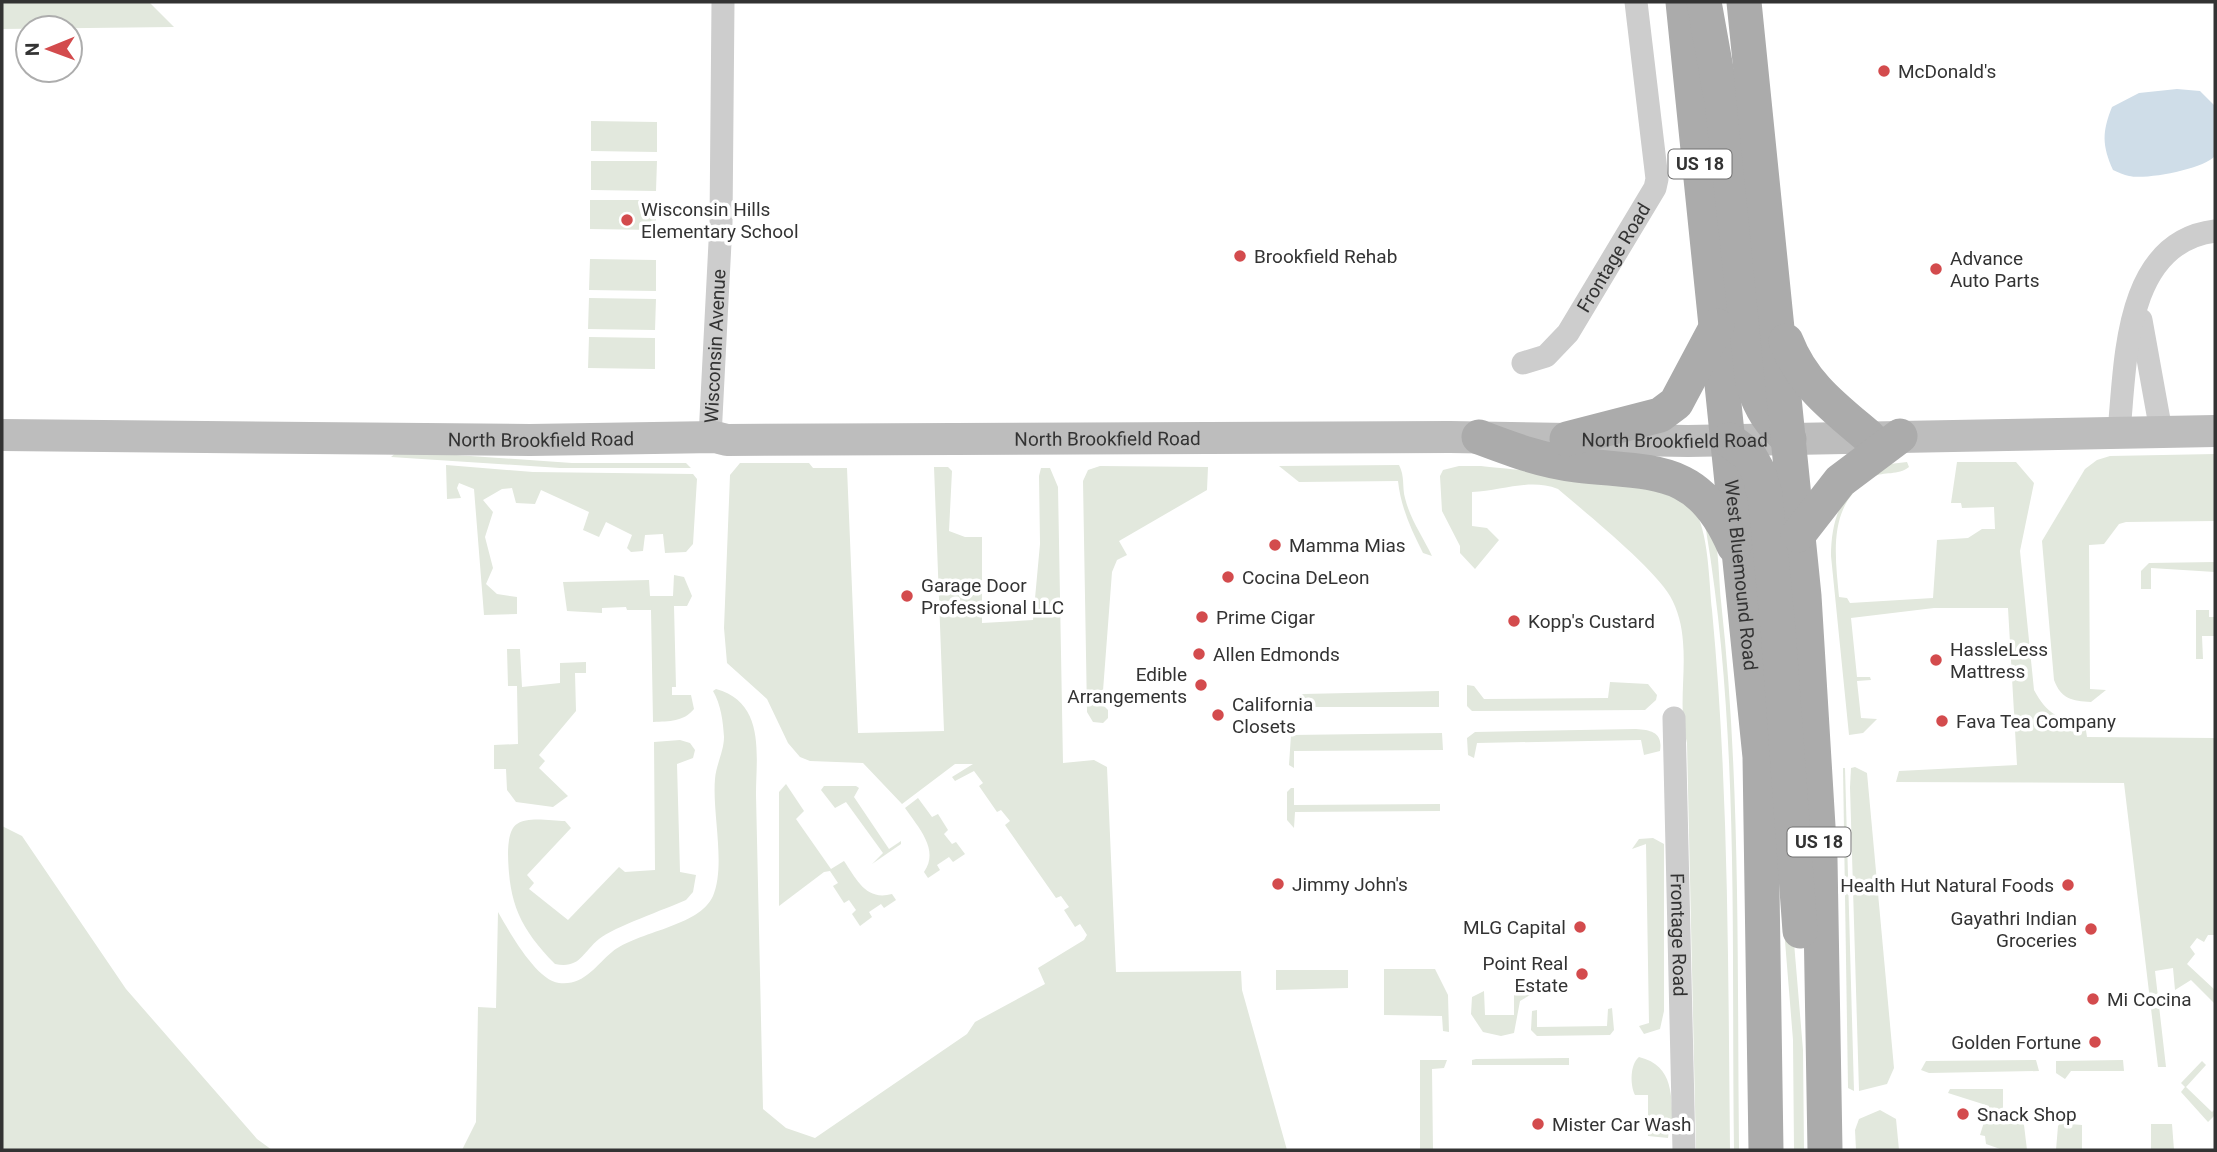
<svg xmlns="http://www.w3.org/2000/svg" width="2217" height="1152" font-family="Roboto,sans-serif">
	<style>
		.green { fill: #e2e8dd }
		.water { fill: #cfdde8 }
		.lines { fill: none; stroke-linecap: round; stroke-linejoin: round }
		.street { stroke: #cdcdcd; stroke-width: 23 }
		.secondary { stroke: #bdbdbd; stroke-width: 32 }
		.primary { stroke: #ababab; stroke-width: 35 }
		.poi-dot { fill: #d34b4d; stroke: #fff; stroke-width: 2.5 }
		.labels { text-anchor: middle; stroke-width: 7; stroke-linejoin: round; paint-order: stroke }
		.shield { fill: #fff; stroke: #707070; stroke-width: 2 }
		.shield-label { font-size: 18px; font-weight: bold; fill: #333 }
		.poi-label { font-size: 19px; fill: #333; stroke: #fff; text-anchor: start }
		.street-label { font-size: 19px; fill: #333; stroke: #fff }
	</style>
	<rect width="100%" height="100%" fill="#fff"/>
	<!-- green -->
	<g class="green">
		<path d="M2 2H149L174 27 2 29Z"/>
		<path d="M591 121 657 122V152L591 151Z"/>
		<path d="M591 161H657L656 191 591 190Z"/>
		<path d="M590 200H656V230L590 229Z"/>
		<path d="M590 259 656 260V291L589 290Z"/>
		<path d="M589 298 656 299 655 330 588 329Z"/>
		<path d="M589 337 655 338V369L588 368Z"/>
		<path d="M398 451 572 463H686L691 468H560L391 457Z"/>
		<path d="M2215 454V521L2126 522 2119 524 2104 544 2089 545 2090 689 2106 690 2091 702C2072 701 2061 699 2054 680L2042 541 2085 469 2097 460 2110 456Z"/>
		<path d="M1907 462 1909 467C1898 476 1884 471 1873 477 1827 503 1835 553 1839 597L1847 598 1850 603 1933 598 1937 540 1968 538 1982 529H1995L1994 507 1962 508 1961 503H1951L1957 462H2016L2034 483 2020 551 2034 690C2047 714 2059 720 2085 724L2087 737 2215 738V935H2208L2204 942 2197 938 2190 947 2195 954 2187 964 2215 990V1004L2191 980 2175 990 2173 968 2155 971 2166 1067H2158L2124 783 1896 782 1899 771 2017 765 2008 608H1934L1851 618 1857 677H1870L1871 680 1857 681 1861 718 1877 719 1863 733 1849 735 1831 556C1831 529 1837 503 1856 483L1853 479 1881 465Z"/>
		<path d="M740 463H809L813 468H847L858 733 944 731 934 467H948L952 471 949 531 965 537H982V623L1033 620 1040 544 1039 476 1041 468H1050L1058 487 1063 763 1094 760 1107 767 1116 972 1241 971 1242 990 1287 1150H462L476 1122 478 1007 496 1008 498 912C509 931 536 980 559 983 584 986 595 966 612 952 638 931 699 927 713 896 726 865 712 813 715 779 716 765 724 751 724 737 723 721 721 705 713 691L716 689C766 703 756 755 756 795L763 1109 786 1128 815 1138 967 1034 975 1022 1045 984 1038 968 1084 940 1087 935 1080 924 1075 927 1064 910 1069 907 1061 896 1056 898 1005 825 1010 821 1001 810 997 812 979 786 983 783 974 771 955 781 952 777 973 764H955L902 804 863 763 810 761 800 757 788 743 767 699 727 663 724 628 730 475Z"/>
		<path d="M446 465 533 472 693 474 697 479 693 544 686 552 665 553 663 534 645 535 643 551 631 552 627 548 632 535 606 522 599 537 583 530 589 512 541 490 535 504 516 503 512 488 502 489 483 500 493 512 485 537 493 568 486 584 497 594 517 597V614L484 615 474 489 459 483 457 488 461 498 447 499Z"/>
		<path d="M1399 465C1405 476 1402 487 1405 498 1410 519 1423 537 1432 556L1423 553C1411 529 1401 508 1398 481L1299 482 1279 466Z"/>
		<path d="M1100 466 1208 467 1207 490 1119 541 1127 555 1117 560 1112 572 1102 704 1108 710V718L1103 723 1093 722 1087 712 1083 481 1088 470Z"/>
		<path d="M1481 466C1522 471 1667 480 1692 507 1709 526 1709 585 1712 610 1729 790 1728 970 1730 1150H1696L1687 743C1678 710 1686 676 1683 642 1682 626 1678 610 1670 596 1653 567 1586 513 1558 489 1529 478 1502 491 1472 492V526L1487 528 1499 540 1475 569 1460 553V546L1442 511 1440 476 1443 470 1459 466Z"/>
		<path d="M1598 474C1632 474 1682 477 1704 508 1720 531 1718 573 1721 601 1741 783 1737 967 1739 1150H1734C1731 944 1740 734 1706 530 1694 490 1668 487 1629 480 1619 478 1606 479 1598 474Z"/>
		<path d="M2215 562V572L2151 568V589H2141V571L2149 563Z"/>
		<path d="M674 575 684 577 692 596 687 606H674L676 687H672V695H691L694 709C683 722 670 721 653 722L651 610H627L626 607 602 608V613L567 611 563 582 649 580 650 596H673Z"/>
		<path d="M2196 610H2209V617H2215V636H2202L2203 659H2196Z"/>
		<path d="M507 649H520L522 687 560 683V663L586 662V673H575L576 711 539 755 545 761 539 768 568 796 553 807 516 802 507 790 506 769H494V745L518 744 517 686H508Z"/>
		<path d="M1610 682 1648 684 1657 695 1656 700 1645 710 1472 711 1467 706V685L1474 686 1484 699 1608 698Z"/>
		<path d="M1439 691V707H1297V698L1303 694Z"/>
		<path d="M1636 729C1652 730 1663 733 1660 751L1644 755 1641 740 1477 743 1474 758 1468 755 1467 738 1475 732Z"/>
		<path d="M1442 733 1443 750 1294 751V768L1289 765 1291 735Z"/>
		<path d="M680 740 690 743 695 750 693 758 677 764 680 872 696 875 693 892 686 900C666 909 614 927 599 939 582 953 580 969 555 964 520 928 509 904 508 854 508 845 509 829 517 824 528 816 552 821 565 821L571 828 527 875 534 883 529 889 568 920 619 867 625 872 655 870 654 742Z"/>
		<path d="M1855 767 1867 773 1894 1068 1887 1084 1859 1091 1850 787 1851 768Z"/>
		<path d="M1843 768H1845L1854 1091 1848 1088Z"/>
		<path d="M786 784 804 811 796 819 831 869 844 861C857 880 866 901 892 894L896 900 884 908 881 904 869 912 872 917 860 926 852 914 856 910 849 900 844 903 833 886 838 883 830 871 824 872 779 906V792Z"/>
		<path d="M824 786H856L859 788 854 797 889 849 901 841V844L872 864 883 853 846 802 835 808 821 790Z"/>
		<path d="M1291 788H1294V805L1440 804V811L1295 812 1294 828 1287 820V792Z"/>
		<path d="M918 798 932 817 938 814 948 830 944 834 952 844 956 842 965 854 953 862 949 857 937 865 940 870 928 878 924 872C940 850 918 827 905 808Z"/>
		<path d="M2 826 22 836 126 989 257 1139 272 1150H2Z"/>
		<path d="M1653 838 1664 844V1011L1660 1029 1644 1034 1639 1026 1649 1023 1646 844 1632 849 1639 839Z"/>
		<path d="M1787 859 1803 1050 1804 1150H1794L1793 1040 1782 904Z"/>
		<path d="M1384 969H1435L1448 995 1449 1032 1443 1031 1442 1016 1384 1015Z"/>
		<path d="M1276 970H1348V988L1276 990Z"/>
		<path d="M1514 990H1531L1530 995 1520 1001 1514 1033 1501 1036 1483 1032 1471 1014 1472 997 1484 991 1485 1015H1514Z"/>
		<path d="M1612 1008 1614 1030 1610 1035 1537 1036 1531 1030 1532 1011 1537 1010V1027L1607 1026 1608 1009Z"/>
		<path d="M1639 1057C1675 1066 1671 1097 1673 1128L1669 1130 1668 1138 1648 1136V1095H1635C1630 1085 1630 1064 1639 1057Z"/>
		<path d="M1565 1058H1569V1065H1472V1060L1476 1059Z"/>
		<path d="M1420 1060H1447L1444 1068 1432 1069 1433 1150H1420Z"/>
		<path d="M2036 1060 2039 1071 1929 1073 1921 1070 1926 1061Z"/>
		<path d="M2123 1060 2124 1071H2071L2065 1079 2056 1073V1061Z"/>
		<path d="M2202 1061 2206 1065 2186 1087 2212 1112 2215 1109V1115L2208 1122 2181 1092 2185 1087 2181 1083Z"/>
		<path d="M1950 1089H2003V1118H2016L2024 1125 2027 1150H2003L1986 1144 1985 1136 1980 1135 1989 1106 1948 1093Z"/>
		<path d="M1880 1110 1896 1119 1899 1150H1856L1855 1130 1859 1119Z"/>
		<path d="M2064 1118 2070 1119V1124L2082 1125V1150H2056L2058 1126Z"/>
		<path d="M2151 1124H2172L2174 1150H2151Z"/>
	</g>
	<!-- water -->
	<path class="water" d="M2177 89 2200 91 2215 106V156C2204 169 2146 180 2129 176 2124 175 2118 172 2113 170 2102 145 2102 132 2112 107L2139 93Z"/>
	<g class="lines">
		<!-- street -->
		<g class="street">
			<path d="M2141 320 2161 431"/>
			<path id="s1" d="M1523 363 1546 356 1568 333 1655 188 1657 179 1636 2"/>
			<path d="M2119 431C2126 361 2124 242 2215 231"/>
			<path id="s2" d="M710 437 721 223 723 2"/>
			<path id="s3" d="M1674 718 1684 1150"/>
		</g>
		<!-- secondary -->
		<path class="secondary" id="s4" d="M2 435 530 440 715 437 727 440 1450 437 1688 441 2215 431"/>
		<!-- primary -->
		<g class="primary">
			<path id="s5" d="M1683 2 1760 757 1766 1150"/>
			<path d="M1704 2 1722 102 1753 385C1761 409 1770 423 1789 439"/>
			<path d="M1744 2 1804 596 1820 859 1825 1150"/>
			<path d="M1786 341C1803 385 1835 408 1869 437"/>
			<path d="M1479 437C1511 449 1542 461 1577 465 1653 474 1699 464 1734 546"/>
			<path d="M1567 439 1660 415 1676 403 1717 326"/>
			<path d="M1729 440 1749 455 1758 471 1765 495 1778 629 1800 931"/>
			<path d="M1798 535 1840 481 1900 436"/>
		</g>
	</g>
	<!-- markers -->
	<g class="poi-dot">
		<circle cx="1884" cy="71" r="7"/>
		<circle cx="627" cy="220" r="7"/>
		<circle cx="1240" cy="256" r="7"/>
		<circle cx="1936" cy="269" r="7"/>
		<circle cx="1275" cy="545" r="7"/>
		<circle cx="1228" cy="577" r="7"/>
		<circle cx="907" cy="596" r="7"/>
		<circle cx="1202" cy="617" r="7"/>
		<circle cx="1514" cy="621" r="7"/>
		<circle cx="1199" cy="654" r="7"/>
		<circle cx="1936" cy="660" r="7"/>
		<circle cx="1201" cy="685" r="7"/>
		<circle cx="1218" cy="715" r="7"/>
		<circle cx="1942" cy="721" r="7"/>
		<circle cx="1278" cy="884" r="7"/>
		<circle cx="2068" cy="885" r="7"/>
		<circle cx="1580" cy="927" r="7"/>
		<circle cx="2091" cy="929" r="7"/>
		<circle cx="1582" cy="974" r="7"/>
		<circle cx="2093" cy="999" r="7"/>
		<circle cx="2095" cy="1042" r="7"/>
		<circle cx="1963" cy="1114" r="7"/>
		<circle cx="1538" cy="1124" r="7"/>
	</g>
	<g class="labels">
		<!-- shield labels -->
		<g class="shield">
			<rect x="1668.5" y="149.5" width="63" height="29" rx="5"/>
			<rect x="1787.5" y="827.5" width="63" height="29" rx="5"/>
		</g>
		<g class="shield-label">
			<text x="1700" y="170">US 18</text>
			<text x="1819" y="848">US 18</text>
		</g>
		<!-- poi labels -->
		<g class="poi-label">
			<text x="1898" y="78">McDonald's</text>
			<text x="641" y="216">Wisconsin Hills<tspan x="641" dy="22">Elementary School</tspan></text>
			<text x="1254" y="263">Brookfield Rehab</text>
			<text x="1950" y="265">Advance<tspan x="1950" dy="22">Auto Parts</tspan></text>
			<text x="1289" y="552">Mamma Mias</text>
			<text x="1242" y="584">Cocina DeLeon</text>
			<text x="921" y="592">Garage Door<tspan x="921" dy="22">Professional LLC</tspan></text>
			<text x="1216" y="624">Prime Cigar</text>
			<text x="1528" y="628">Kopp's Custard</text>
			<text x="1950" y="656">HassleLess<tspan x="1950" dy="22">Mattress</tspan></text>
			<text x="1213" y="661">Allen Edmonds</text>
			<text x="1187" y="681" text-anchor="end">Edible<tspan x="1187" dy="22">Arrangements</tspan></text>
			<text x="1232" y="711">California<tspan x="1232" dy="22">Closets</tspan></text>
			<text x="1956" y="728">Fava Tea Company</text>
			<text x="1292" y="891">Jimmy John's</text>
			<text x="2054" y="892" text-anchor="end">Health Hut Natural Foods</text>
			<text x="2077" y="925" text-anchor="end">Gayathri Indian<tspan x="2077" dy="22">Groceries</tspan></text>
			<text x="1566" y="934" text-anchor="end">MLG Capital</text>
			<text x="1568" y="970" text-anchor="end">Point Real<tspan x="1568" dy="22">Estate</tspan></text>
			<text x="2107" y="1006">Mi Cocina</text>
			<text x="2081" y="1049" text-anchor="end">Golden Fortune</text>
			<text x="1977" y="1121">Snack Shop</text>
			<text x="1552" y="1131">Mister Car Wash</text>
		</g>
		<!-- street labels -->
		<g class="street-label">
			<text dy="7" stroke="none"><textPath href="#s1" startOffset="144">Frontage Road</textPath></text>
			<text dy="7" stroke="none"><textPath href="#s2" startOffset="91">Wisconsin Avenue</textPath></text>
			<text dy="7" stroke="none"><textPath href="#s4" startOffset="1106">North Brookfield Road</textPath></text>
			<text dy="7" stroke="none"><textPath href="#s4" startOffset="1673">North Brookfield Road</textPath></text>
			<text dy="7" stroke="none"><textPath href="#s4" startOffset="539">North Brookfield Road</textPath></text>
			<text dy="7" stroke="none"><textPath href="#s5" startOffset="576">West Bluemound Road</textPath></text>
			<text dy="7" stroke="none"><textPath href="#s3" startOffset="217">Frontage Road</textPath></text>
		</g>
	</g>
	<!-- border -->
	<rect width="2217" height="1152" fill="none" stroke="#333333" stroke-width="7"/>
	<!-- north arrow -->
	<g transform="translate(49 49) rotate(269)"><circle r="33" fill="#ffffff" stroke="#adadad" stroke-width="2"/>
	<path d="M0-5L12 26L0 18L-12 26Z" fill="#d34b4d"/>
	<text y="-10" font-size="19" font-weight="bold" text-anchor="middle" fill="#333333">N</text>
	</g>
</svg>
